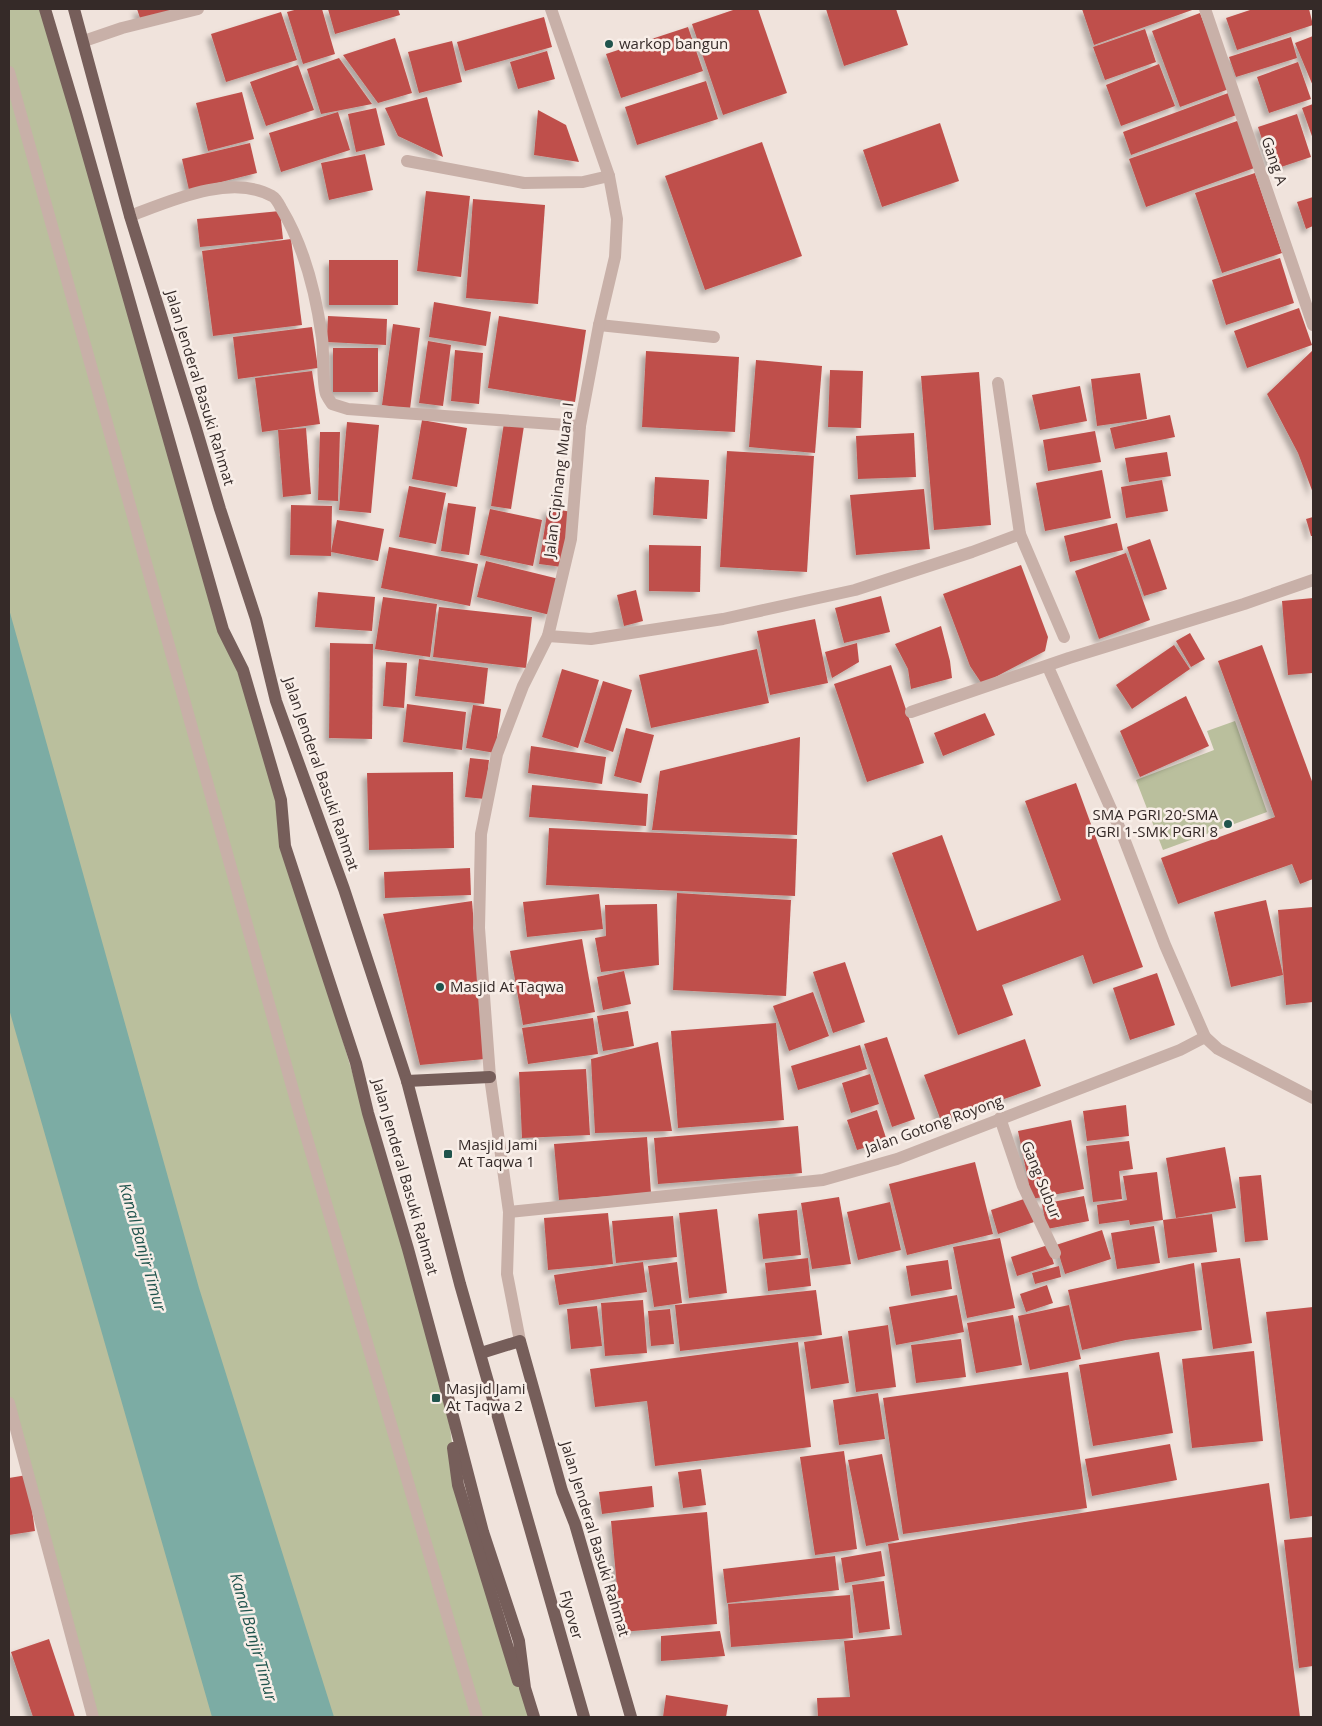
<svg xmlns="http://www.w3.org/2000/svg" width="1322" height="1726" font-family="'Open Sans',sans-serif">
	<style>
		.green { fill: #babf9d }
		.water { fill: #7caca4 }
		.building { fill: #bf504b; filter: url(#shadow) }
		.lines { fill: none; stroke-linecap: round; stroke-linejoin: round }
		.pedestrian { stroke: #c8b0a8; stroke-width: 12 }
		.minor { stroke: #c8b0a8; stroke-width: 12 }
		.tertiary { stroke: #c8b0a8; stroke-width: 12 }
		.primary { stroke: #765e5a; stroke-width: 12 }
		.poi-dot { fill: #20544d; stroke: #f8eee8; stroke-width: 2 }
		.labels { text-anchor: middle; stroke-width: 5; stroke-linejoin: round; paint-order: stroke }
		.poi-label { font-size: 15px; fill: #352a28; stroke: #f8eee8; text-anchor: start }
		.street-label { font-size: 15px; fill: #352a28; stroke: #f8eee8 }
		.water-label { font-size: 16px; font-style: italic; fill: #20544d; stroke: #f8eee8 }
	</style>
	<defs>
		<filter id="shadow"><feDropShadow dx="-4.5" dy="4.5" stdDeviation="2.5" flood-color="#0004"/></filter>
	</defs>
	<rect width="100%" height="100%" fill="#f0e3dc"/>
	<!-- green -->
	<g class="green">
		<path d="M9 9H45L197 540 281 800 285 846 443 1378 458 1485 529 1717H94L9 1405Z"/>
		<path d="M1235 721 1267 812 1163 850 1136 780 1214 750 1207 731Z"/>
	</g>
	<!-- water -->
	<path class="water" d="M9 609 199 1288 334 1717H212L9 1009Z"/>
	<!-- building -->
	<g class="building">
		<path d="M137 9H184L141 21Z"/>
		<path d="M298 9H322L335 54 303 64 287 12Z"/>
		<path d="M328 9H398L400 15 335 34Z"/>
		<path d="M736 9H758L787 93 723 115 692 24Z"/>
		<path d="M826 9H896L908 45 844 66Z"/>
		<path d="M1082 9H1195L1094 45Z"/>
		<path d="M1253 9H1309L1313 25 1237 50 1226 18Z"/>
		<path d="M281 12 297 60 226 82 211 34Z"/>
		<path d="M1200 13 1229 89 1180 107 1152 31Z"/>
		<path d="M544 17 552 47 465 71 457 42Z"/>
		<path d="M688 27 703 71 621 98 606 54Z"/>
		<path d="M1145 29 1156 62 1105 80 1093 47Z"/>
		<path d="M1313 36V86L1295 43Z"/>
		<path d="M1291 37 1297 58 1236 77 1229 57Z"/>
		<path d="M395 38 412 93 378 103 343 55Z"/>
		<path d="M452 41 462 82 419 93 408 52Z"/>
		<path d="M547 51 555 79 518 89 510 62Z"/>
		<path d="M339 58 372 104 321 114 307 69Z"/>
		<path d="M1298 62 1311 99 1269 113 1257 77Z"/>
		<path d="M1159 64 1175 106 1121 126 1106 85Z"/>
		<path d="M298 65 314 110 266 126 250 82Z"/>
		<path d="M706 81 718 119 637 145 625 107Z"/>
		<path d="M242 92 254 139 208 151 196 103Z"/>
		<path d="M1231 92 1239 114 1131 155 1123 132Z"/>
		<path d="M427 97 443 157 398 136 385 108Z"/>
		<path d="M1313 104V139L1302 108Z"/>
		<path d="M376 108 385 145 356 152 348 114Z"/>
		<path d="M538 110 566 125 579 162 534 155Z"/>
		<path d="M338 112 350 150 281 172 269 133Z"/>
		<path d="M1297 114 1311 157 1272 170 1258 127Z"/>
		<path d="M1240 120 1257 167 1146 207 1129 159Z"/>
		<path d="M940 123 959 181 882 207 863 150Z"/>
		<path d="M762 142 802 256 705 290 665 176Z"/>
		<path d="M250 143 257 173 189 190 182 159Z"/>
		<path d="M365 154 373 190 329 200 321 163Z"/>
		<path d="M1255 173 1282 253 1222 273 1195 193Z"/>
		<path d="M426 191 470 196 461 277 417 271Z"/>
		<path d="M1313 197V226L1306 229 1297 202Z"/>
		<path d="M473 199 545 205 538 304 466 298Z"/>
		<path d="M280 211 283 239 200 247 197 219Z"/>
		<path d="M291 239 302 325 213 336 202 251Z"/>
		<path d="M1280 258 1294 303 1226 325 1212 280Z"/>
		<rect x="329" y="260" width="69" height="45"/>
		<path d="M434 302 491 312 486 346 429 337Z"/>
		<path d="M1299 308 1312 345 1247 368 1234 331Z"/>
		<path d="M328 316 387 319 386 345 327 342Z"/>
		<path d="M499 316 586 330 575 402 488 388Z"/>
		<path d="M393 324 420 328 410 409 382 405Z"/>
		<path d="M312 327 318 368 238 379 233 337Z"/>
		<path d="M428 341 451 345 443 406 419 403Z"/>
		<rect x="333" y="348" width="45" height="44"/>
		<path d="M455 350 483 353 479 404 451 401Z"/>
		<path d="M1313 350V493L1298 453 1267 394Z"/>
		<path d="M646 351 739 357 735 432 642 427Z"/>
		<path d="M756 360 822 366 815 453 749 447Z"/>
		<path d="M830 370 863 371 861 428 828 427Z"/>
		<path d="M312 371 320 424 262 432 255 378Z"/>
		<path d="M979 372 991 525 934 530 921 376Z"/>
		<path d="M1140 373 1147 419 1097 426 1091 379Z"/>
		<path d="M1080 386 1087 421 1040 430 1032 395Z"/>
		<path d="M1170 415 1175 437 1115 449 1110 428Z"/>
		<path d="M422 420 467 428 457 487 412 479Z"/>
		<path d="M347 422 379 425 371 513 339 510Z"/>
		<path d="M504 423 524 426 511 509 491 506Z"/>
		<path d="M306 428 311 494 283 497 278 430Z"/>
		<path d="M1095 431 1101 462 1048 471 1043 440Z"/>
		<path d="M320 432H340L338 501 318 500Z"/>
		<path d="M914 433 916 477 858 479 856 436Z"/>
		<path d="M727 451 814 456 807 572 720 567Z"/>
		<path d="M1167 452 1171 476 1129 482 1125 458Z"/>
		<path d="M1102 470 1111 518 1045 531 1036 483Z"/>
		<path d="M655 477 709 480 707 519 653 515Z"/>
		<path d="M1162 480 1168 511 1126 518 1121 487Z"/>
		<path d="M409 486 446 493 436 544 399 537Z"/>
		<path d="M924 489 930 549 856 555 850 495Z"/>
		<path d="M448 503 476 507 469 555 441 551Z"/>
		<path d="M291 505 332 506 331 556 290 555Z"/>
		<path d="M548 508 572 512 562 567 539 564Z"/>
		<path d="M490 509 542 520 533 566 480 555Z"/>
		<path d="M1313 517V536H1311L1306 519Z"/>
		<path d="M337 520 384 529 378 561 331 552Z"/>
		<path d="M1117 523 1123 550 1070 562 1064 536Z"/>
		<path d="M1150 539 1167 589 1144 596 1127 547Z"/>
		<path d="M649 545 701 546 700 592 649 591Z"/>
		<path d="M389 547 478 564 470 606 381 588Z"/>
		<path d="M1126 553 1150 620 1099 639 1075 571Z"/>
		<path d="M486 561 559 579 550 615 477 597Z"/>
		<path d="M1021 565 1048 637 1045 651 982 684 970 666 943 594Z"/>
		<path d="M636 590 643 621 624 626 617 595Z"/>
		<path d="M318 592 375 597 372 631 315 627Z"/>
		<path d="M881 596 890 632 844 643 835 608Z"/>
		<path d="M383 597 437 604 430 657 375 649Z"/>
		<path d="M1313 598V673L1288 675 1282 601Z"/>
		<path d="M439 607 532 617 526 668 433 657Z"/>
		<path d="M815 619 828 683 770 695 757 631Z"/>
		<path d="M941 626 950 661 952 678 911 689 908 669 895 644Z"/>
		<path d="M1190 633 1205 659 1191 667 1176 641Z"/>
		<path d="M330 643 373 644 372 739 329 738Z"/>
		<path d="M857 643 859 662 832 678 825 652Z"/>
		<path d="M1174 645 1190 669 1132 709 1116 685Z"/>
		<path d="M1262 645 1313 784V879L1300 884 1292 864 1178 904 1161 858 1275 817 1218 661Z"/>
		<path d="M757 649 769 703 651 728 639 675Z"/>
		<path d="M419 659 488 668 484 704 415 696Z"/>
		<path d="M386 662 407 663 404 708 383 706Z"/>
		<path d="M891 665 924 763 867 782 834 684Z"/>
		<path d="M562 669 599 680 578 748 542 737Z"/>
		<path d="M603 681 632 690 613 752 584 742Z"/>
		<path d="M1186 696 1209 746 1140 777 1120 731Z"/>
		<path d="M407 704 466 712 462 750 403 742Z"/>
		<path d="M473 705 501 709 495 753 466 748Z"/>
		<path d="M985 713 995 735 943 756 934 733Z"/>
		<path d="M626 728 654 735 641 783 614 776Z"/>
		<path d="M800 737 797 835 652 830 660 771Z"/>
		<path d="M531 746 606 757 602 784 528 773Z"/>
		<path d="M470 758 489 760 485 799 465 797Z"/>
		<path d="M453 772 454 848 369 850 367 773Z"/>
		<path d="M1076 783 1143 967 1093 984 1083 955 1002 985 1013 1015 958 1035 892 853 942 835 977 931 1061 900 1025 801Z"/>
		<path d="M532 785 648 794 646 826 529 817Z"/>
		<path d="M549 828 797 839 795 896 546 885Z"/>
		<path d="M470 868 471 895 385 898 384 872Z"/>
		<path d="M677 893 791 900 786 996 673 990Z"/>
		<path d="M599 894 603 929 527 937 523 902Z"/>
		<path d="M1266 900 1283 975 1231 987 1214 912Z"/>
		<path d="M472 901 485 1059 420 1065 383 914Z"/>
		<path d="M657 904 659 965 601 972 595 938 606 936 605 905Z"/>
		<path d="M1313 907V1002L1286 1005 1278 910Z"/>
		<path d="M582 939 595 1012 523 1025 510 951Z"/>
		<path d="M845 962 865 1022 833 1033 813 972Z"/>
		<path d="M624 971 631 1004 603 1010 597 977Z"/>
		<path d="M1157 973 1175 1025 1130 1040 1113 988Z"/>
		<path d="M813 992 829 1036 789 1051 773 1006Z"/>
		<path d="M628 1011 634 1046 603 1051 597 1016Z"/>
		<path d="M593 1018 598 1054 528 1064 522 1028Z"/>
		<path d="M776 1023 784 1120 678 1128 671 1031Z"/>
		<path d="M887 1037 915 1119 892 1127 864 1044Z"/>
		<path d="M1025 1039 1041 1086 941 1121 924 1075Z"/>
		<path d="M658 1042 672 1131 595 1133 591 1059Z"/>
		<path d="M860 1045 867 1069 798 1090 791 1066Z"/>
		<path d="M586 1069 590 1135 522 1138 519 1072Z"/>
		<path d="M870 1074 879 1104 851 1113 842 1083Z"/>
		<path d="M1126 1105 1129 1136 1087 1141 1083 1111Z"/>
		<path d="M877 1110 887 1141 857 1150 847 1120Z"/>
		<path d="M1071 1120 1084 1189 1032 1199 1018 1131Z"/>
		<path d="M798 1126 802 1173 658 1184 654 1138Z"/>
		<path d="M647 1137 651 1193 559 1200 554 1144Z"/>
		<path d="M1129 1141 1133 1169 1119 1171 1122 1199 1093 1202 1086 1146Z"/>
		<path d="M1225 1147 1236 1208 1176 1218 1166 1158Z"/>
		<path d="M975 1162 993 1234 907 1255 889 1184Z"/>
		<path d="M1157 1172 1163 1220 1130 1225 1129 1220 1099 1224 1097 1205 1127 1200 1123 1176Z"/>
		<path d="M1261 1175 1268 1240 1245 1242 1239 1177Z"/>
		<path d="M1084 1196 1089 1221 1047 1229 1042 1204Z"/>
		<path d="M839 1197 851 1264 812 1269 801 1203Z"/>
		<path d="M1027 1198 1034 1222 998 1234 991 1210Z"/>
		<path d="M890 1202 901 1250 858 1260 847 1212Z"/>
		<path d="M717 1209 727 1293 689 1298 679 1213Z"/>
		<path d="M797 1210 801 1255 763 1259 758 1214Z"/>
		<path d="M608 1213 613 1264 548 1270 544 1218Z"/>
		<path d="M1212 1214 1217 1252 1168 1258 1163 1220Z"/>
		<path d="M673 1216 677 1257 616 1263 612 1221Z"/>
		<path d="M1154 1226 1160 1263 1117 1269 1111 1233Z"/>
		<path d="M1102 1230 1111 1259 1065 1274 1056 1245Z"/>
		<path d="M1000 1238 1015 1308 967 1318 953 1247Z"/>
		<path d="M1048 1245 1054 1264 1017 1276 1011 1257Z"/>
		<path d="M808 1258 811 1286 768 1291 765 1263Z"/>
		<path d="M1240 1258 1252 1343 1213 1349 1201 1263Z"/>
		<path d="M948 1260 952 1289 911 1296 906 1266Z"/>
		<path d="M643 1262 647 1292 559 1305 554 1275Z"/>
		<path d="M677 1262 682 1303 654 1307 648 1266Z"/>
		<path d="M1194 1263 1202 1330 1126 1340 1082 1350 1068 1290Z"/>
		<path d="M1059 1266 1061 1277 1035 1284 1032 1273Z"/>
		<path d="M1047 1285 1053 1303 1026 1312 1020 1294Z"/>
		<path d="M816 1290 822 1335 680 1351 675 1305Z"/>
		<path d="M957 1295 964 1332 896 1345 889 1307Z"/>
		<path d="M643 1300 647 1353 605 1356 601 1303Z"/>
		<path d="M1069 1305 1081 1359 1030 1370 1018 1316Z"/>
		<path d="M597 1306 602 1346 571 1349 567 1309Z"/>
		<path d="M1313 1307V1516L1290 1519 1266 1312Z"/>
		<path d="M670 1309 674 1344 651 1346 648 1311Z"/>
		<path d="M1013 1315 1022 1365 976 1373 967 1323Z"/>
		<path d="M888 1325 896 1387 856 1392 848 1331Z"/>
		<path d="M842 1336 849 1383 811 1389 804 1342Z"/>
		<path d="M961 1339 966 1377 916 1383 911 1345Z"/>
		<path d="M798 1342 811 1447 655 1466 647 1401 595 1407 590 1369Z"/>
		<path d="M1254 1351 1263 1441 1192 1448 1182 1359Z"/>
		<path d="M1159 1352 1173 1433 1093 1446 1079 1365Z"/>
		<path d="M1068 1372 1087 1508 903 1534 883 1398Z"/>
		<path d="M878 1393 885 1439 839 1445 833 1400Z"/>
		<path d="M1170 1444 1177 1480 1092 1496 1085 1459Z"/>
		<path d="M844 1451 857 1549 815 1555 800 1457Z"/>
		<path d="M882 1454 899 1540 866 1546 848 1460Z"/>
		<path d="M701 1469 706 1505 683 1508 678 1472Z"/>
		<path d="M27 1475 35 1531 9 1535V1478Z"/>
		<path d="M1269 1483 1300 1717H818L817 1698 850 1697 844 1641 902 1635 888 1544Z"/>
		<path d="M652 1486 654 1507 602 1514 599 1492Z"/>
		<path d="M707 1512 717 1624 621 1632 611 1521Z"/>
		<path d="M1313 1537V1666L1299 1668 1284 1540Z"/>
		<path d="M881 1551 885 1576 845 1583 841 1558Z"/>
		<path d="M835 1556 839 1590 727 1603 723 1569Z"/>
		<path d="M884 1581 890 1629 859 1633 852 1585Z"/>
		<path d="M850 1595 853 1638 731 1647 728 1604Z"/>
		<path d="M720 1631 725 1656 661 1661V1636Z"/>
		<path d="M49 1639 75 1717H33L11 1652Z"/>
		<path d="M666 1695 728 1705 726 1717H663Z"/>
	</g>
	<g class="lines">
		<!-- pedestrian -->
		<path class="pedestrian" d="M9 72 298 1108 477 1717"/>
		<!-- minor -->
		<g class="minor">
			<path d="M1205 9 1313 325"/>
			<path d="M84 41 122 28 198 9"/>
			<path d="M407 161 524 183 583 182 609 176"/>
			<path d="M130 216C170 201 231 173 272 196 276 198 279 204 281 208 304 246 316 294 322 338 324 352 322 383 326 394 328 398 330 401 332 404L348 409 580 426"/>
			<path d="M599 325 714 337"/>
			<path d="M1020 534 1064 637"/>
			<path d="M548 636 591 639 723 619 855 590 972 552 1020 534 998 383"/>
			<path d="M1048 667 1123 836 1165 945 1205 1037"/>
			<path d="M911 712 1069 658 1244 604 1313 580"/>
			<path d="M1000 1118 1023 1186 1055 1253"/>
			<path d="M509 1212 823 1180 897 1159 1180 1050 1205 1037 1218 1049 1313 1098"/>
			<path d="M9 1403 93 1717"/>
		</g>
		<!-- tertiary -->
		<path class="tertiary" d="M520 1341 507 1274 509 1212 490 1077 479 928 481 834 497 754 523 686 548 636 571 539 580 426 599 325 615 257 617 219 609 176 551 9"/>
		<!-- primary -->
		<g class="primary">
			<path d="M45 9 76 113 223 630 243 670 281 800 285 846 356 1063 368 1113 408 1249 443 1378 483 1532 519 1641 525 1688 534 1717"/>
			<path d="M74 9 130 216 195 425 220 509 256 619 276 701 344 889 407 1081 460 1284 584 1717"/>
			<path d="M407 1081 490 1077"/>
			<path d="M481 1353 520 1341 562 1491 575 1524 631 1717"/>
			<path d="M453 1448 458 1485 518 1681"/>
		</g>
	</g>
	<!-- markers -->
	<g class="poi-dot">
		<circle cx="609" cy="44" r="5"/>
		<circle cx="1228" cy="824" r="5"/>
		<circle cx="440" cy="987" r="5"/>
		<rect x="443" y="1149" width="10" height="10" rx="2.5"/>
		<rect x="431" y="1393" width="10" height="10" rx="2.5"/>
	</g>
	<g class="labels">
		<!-- poi labels -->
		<g class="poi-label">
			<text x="619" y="49">warkop bangun</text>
			<text x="1218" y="820" text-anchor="end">SMA PGRI 20-SMA<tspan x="1218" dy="17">PGRI 1-SMK PGRI 8</tspan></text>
			<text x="450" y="992">Masjid At Taqwa</text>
			<text x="458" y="1150">Masjid Jami<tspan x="458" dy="17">At Taqwa 1</tspan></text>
			<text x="446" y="1394">Masjid Jami<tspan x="446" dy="17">At Taqwa 2</tspan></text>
		</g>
		<!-- street labels -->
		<g class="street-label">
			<text transform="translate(1274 161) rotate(71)" y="5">Gang A</text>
			<text transform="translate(200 388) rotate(73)" y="5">Jalan Jenderal Basuki Rahmat</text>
			<text transform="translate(559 480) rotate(-83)" y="5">Jalan Cipinang Muara I</text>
			<text transform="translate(321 774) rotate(71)" y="5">Jalan Jenderal Basuki Rahmat</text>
			<text transform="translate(934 1125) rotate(-20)" y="5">Jalan Gotong Royong</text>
			<text transform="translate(405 1177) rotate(74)" y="5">Jalan Jenderal Basuki Rahmat</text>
			<text transform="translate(1041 1180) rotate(68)" y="5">Gang Subur</text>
			<text transform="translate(595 1539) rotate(73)" y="5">Jalan Jenderal Basuki Rahmat</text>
			<text transform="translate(571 1615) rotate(74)" y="5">Flyover</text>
		</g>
		<!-- water labels -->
		<g class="water-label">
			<text transform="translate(143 1247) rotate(74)" y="6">Kanal Banjir Timur</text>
			<text transform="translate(254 1637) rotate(74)" y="6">Kanal Banjir Timur</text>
		</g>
	</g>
	<!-- border -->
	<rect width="1322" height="1726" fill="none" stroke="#352a28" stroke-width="20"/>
</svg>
